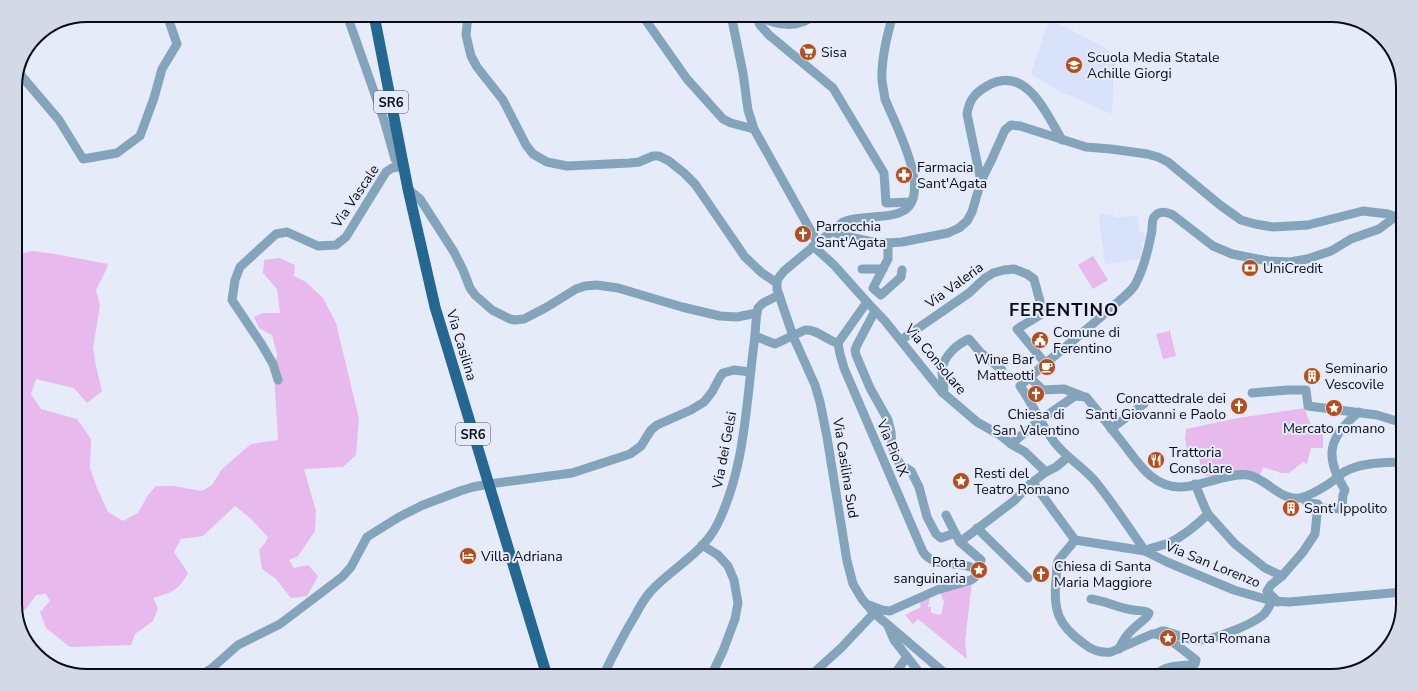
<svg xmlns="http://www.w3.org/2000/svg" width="1418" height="691" font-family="'Nunito Sans',sans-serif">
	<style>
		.built { fill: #d8e2fb }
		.green { fill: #e7b9ed }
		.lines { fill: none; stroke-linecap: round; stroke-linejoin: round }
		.minor { stroke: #84a4bc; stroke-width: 9 }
		.major { stroke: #246791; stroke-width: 11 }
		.labels { text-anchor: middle; stroke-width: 4; stroke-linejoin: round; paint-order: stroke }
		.shield { fill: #e5ebf9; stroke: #4a4f5b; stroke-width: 1 }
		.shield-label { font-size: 13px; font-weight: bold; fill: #080c17 }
		.poi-label { font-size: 14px; fill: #080c17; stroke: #e5ebf9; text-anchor: start }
		.street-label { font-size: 14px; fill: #080c17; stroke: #e5ebf9 }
		.district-label { font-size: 18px; font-weight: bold; letter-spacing: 1px; fill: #080c17; stroke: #e5ebf9 }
		.rim { fill: none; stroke: #080c17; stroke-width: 2 }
	</style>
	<rect width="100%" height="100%" fill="#e5ebf9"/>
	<!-- built -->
	<g class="built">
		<path d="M1049 19 1100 45 1115 55 1112 114 1071 96 1062 93 1031 74Z"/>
		<path d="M1100 214 1114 215 1115 218 1137 215 1140 232H1144L1145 241H1141L1143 258 1105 264 1100 225H1099Z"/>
	</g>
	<!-- green -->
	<g class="green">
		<path d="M32 251 55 254 108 264 107 268 96 290 100 306 93 348 96 366 102 391 87 403 74 388 36 379 31 394 41 409 77 419 91 439 90 468 97 488 108 512 123 521 138 513 148 495 156 486H173L202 491 212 485 222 469 251 444 278 440 274 372 277 354 272 335 259 328 254 317 263 313H280L277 289 263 273 264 260 280 258 295 265 294 276 306 282 323 298 336 323 359 419 356 455 343 467 304 469 316 511 315 531 298 556 289 560 294 568 308 565 318 576 307 596 291 598 276 579 262 569 259 550 265 543 268 537 250 518 235 506 203 536 181 539 174 552 188 573C179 591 170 593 153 598L158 608 153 621 135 634 131 645 70 647 46 628 40 612 50 601 46 594 36 595 26 609 16 612 15 316 21 296 15 289V255Z"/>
		<path d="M1093 256 1108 280 1093 289 1078 265Z"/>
		<path d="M1170 331 1176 356 1163 359 1156 334Z"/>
		<path d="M1305 408C1309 422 1310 427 1323 433V448H1311L1307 464 1303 462 1289 473H1281L1263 467 1258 480 1252 474 1211 481 1210 476H1205L1204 472 1198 471 1200 464 1199 456 1187 448 1185 439 1186 429 1238 418Z"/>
		<path d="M972 582 965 642 967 659 918 619 913 624 905 615 921 607 919 601 930 596 928 607H931V613L941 615 944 602 940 592Z"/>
	</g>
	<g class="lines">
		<!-- minor -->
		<g class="minor">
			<path d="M468 15 466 35 471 56 477 67 503 100 526 145 533 154 547 162 567 166 629 163 639 162 653 156H659L669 161 684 173 695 184 745 257 762 273 777 283"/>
			<path d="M642 15 687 79 723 119 731 123 754 129"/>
			<path d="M731 15 743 73 748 110 754 129 817 242"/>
			<path d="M755 15 760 25 769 35 833 88 884 173 886 203 911 202"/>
			<path d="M758 15C775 26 799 29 814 15"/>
			<path d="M893 15C887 35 881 59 882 81 883 87 884 93 885 99 894 122 932 191 905 210 889 220 861 214 843 222L784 271 777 280V289L793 336 815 385 820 402 827 437 847 561 853 584 862 599 874 613 948 676"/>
			<path d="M19 73 59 120 83 159 117 153 140 136 154 98 162 69 177 44 167 15"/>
			<path d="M981 181 967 114C969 100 975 93 987 86 1026 63 1047 115 1062 140"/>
			<path d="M408 189 420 199 454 252 463 270 470 288 475 295 492 310 510 319 515 320 524 319 547 307 576 289 585 286 597 285 618 288 682 307 720 316 737 317 757 313"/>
			<path d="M831 231 844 236 878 243H888L902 242 948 233 959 228 967 221 972 212 981 181 991 161 1005 130 1011 125 1020 126 1086 147 1111 149 1147 154 1158 157 1168 162 1220 205 1241 220 1255 224 1273 227 1308 225 1363 211 1388 214 1403 220"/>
			<path d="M888 243V259L873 288 881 295 901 277 902 270"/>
			<path d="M813 246 834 265 867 302 885 321 942 392 977 422 1000 435 1011 444 1025 452 1046 472 1034 481V484L1075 540C1071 546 1060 557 1058 561 1056 567 1057 574 1056 580 1053 610 1058 625 1083 643 1092 650 1099 653 1111 652L1152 634C1165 633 1185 652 1196 660L1195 664C1180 667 1166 664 1155 676"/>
			<path d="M862 269H883"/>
			<path d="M867 302 838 343 840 354 844 368 923 552C936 571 962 558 978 571"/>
			<path d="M875 311 857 345 855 350 856 355 870 388 888 420 891 432 892 445 895 456 900 464 911 471 919 487 927 517 936 534 941 538 955 533 946 515"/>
			<path d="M755 336 775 344 805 330C817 329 826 340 838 343"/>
			<path d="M901 340 969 293 985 278 993 273 1004 270 1014 269 1027 274 1034 279 1042 309V314L1017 329 1045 363"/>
			<path d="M1029 377 1043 390 1064 389 1082 396"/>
			<path d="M278 380 273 364 262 345 232 300 235 280 240 267 276 234 287 232 318 246 336 245 346 237 386 172 392 168 404 166 395 159 384 120 347 15"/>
			<path d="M942 392 944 389C943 383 942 376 942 369 944 356 957 344 969 339L980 352 1002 370"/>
			<path d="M1252 393 1288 390H1306L1308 406 1377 415 1403 423"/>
			<path d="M1111 429 1144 404"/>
			<path d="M1011 444 1040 420 1075 396 1086 397C1098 411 1110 427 1122 442 1138 462 1152 488 1182 487 1202 486 1231 472 1248 475 1266 478 1280 501 1300 498 1310 496 1328 485 1337 478 1339 476 1341 474 1344 472 1362 462 1383 463 1403 462"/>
			<path d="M1046 472 1056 467 1068 457"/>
			<path d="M1195 484 1205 508 1208 514 1235 544 1265 568 1282 576"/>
			<path d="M1317 508 1342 509 1343 495 1345 490C1324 457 1328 437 1359 412"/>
			<path d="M977 528 1028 578"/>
			<path d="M1075 540 1145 551 1167 562 1234 590 1272 601 1289 602 1403 592"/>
			<path d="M960 542 1015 500 1030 484 1033 482"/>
			<path d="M702 545 718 555 728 566 734 580 738 603 735 619 723 651 711 676"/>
			<path d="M1145 551C1129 528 1113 503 1095 481 1083 467 1067 458 1055 443 1041 425 1033 404 1020 386 1050 358 1083 334 1113 306 1120 300 1130 293 1135 285 1143 270 1148 251 1151 235 1153 230 1151 222 1154 217 1159 210 1166 212 1173 215L1213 246 1232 254 1268 261 1290 262 1307 259 1331 251 1351 239 1379 229 1395 217"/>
			<path d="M1145 551C1152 547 1161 546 1169 543 1183 536 1197 525 1208 514"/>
			<path d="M1091 599C1106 601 1118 608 1133 610 1138 611 1144 610 1149 613 1148 617 1145 619 1141 622 1130 631 1125 636 1119 649"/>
			<path d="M1278 602 1267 591 1271 585 1282 576 1303 552 1315 534 1318 504 1307 503 1303 497"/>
			<path d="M869 605 882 610 890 611 937 590 971 580C979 576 979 568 981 560L960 542 955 533"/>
			<path d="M888 626 894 640 922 676"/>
			<path d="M1157 633 1162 631H1165C1176 634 1187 640 1198 640 1212 641 1250 625 1262 616 1267 612 1269 607 1272 601"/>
			<path d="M199 676 212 668 238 645 280 624 342 577 351 567 367 537 399 517 423 505 460 491 473 487 489 484 572 473 630 454 641 446 651 430 657 425 691 410 704 402 712 392 720 377 723 373 734 370 750 372"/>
			<path d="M603 676C613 655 624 634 636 614 640 606 645 598 651 591 672 568 702 554 717 525 745 469 746 405 754 344 756 332 755 320 758 308L763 303 779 295"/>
			<path d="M810 676 841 648 874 613"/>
			<path d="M893 676 907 657"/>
		</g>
		<!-- major -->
		<path class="major" d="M374 15 408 189 435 307 547 676"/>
	</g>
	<!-- icons -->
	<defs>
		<g id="supermarket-disc" transform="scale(0.9)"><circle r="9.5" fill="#b34f1c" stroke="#e5ebf9"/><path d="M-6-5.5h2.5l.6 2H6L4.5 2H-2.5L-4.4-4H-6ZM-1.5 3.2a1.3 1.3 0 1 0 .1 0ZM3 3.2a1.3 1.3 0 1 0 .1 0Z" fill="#fff"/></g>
		<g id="school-disc" transform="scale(0.9)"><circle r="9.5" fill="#b34f1c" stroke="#e5ebf9"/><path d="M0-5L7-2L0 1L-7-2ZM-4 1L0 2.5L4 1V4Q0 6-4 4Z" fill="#fff"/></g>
		<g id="pharmacy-disc" transform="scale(0.9)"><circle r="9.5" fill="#b34f1c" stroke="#e5ebf9"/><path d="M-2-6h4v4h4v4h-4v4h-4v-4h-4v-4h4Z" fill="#fff"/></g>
		<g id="church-disc" transform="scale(0.9)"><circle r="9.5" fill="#b34f1c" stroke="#e5ebf9"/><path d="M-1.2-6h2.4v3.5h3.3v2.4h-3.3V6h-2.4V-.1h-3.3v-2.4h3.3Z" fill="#fff"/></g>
		<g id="bank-disc" transform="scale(0.9)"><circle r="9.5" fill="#b34f1c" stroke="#e5ebf9"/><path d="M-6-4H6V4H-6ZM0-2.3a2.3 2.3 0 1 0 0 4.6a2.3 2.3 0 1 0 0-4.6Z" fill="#fff"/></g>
		<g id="civic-disc" transform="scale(0.9)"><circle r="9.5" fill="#b34f1c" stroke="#e5ebf9"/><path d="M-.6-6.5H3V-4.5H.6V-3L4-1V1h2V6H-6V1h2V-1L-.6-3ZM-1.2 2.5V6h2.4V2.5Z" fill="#fff"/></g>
		<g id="cafe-disc" transform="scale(0.9)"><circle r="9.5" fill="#b34f1c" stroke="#e5ebf9"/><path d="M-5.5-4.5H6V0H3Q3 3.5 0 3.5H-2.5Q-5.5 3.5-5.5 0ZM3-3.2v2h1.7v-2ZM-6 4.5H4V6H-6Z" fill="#fff"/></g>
		<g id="building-disc" transform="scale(0.9)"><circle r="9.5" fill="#b34f1c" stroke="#e5ebf9"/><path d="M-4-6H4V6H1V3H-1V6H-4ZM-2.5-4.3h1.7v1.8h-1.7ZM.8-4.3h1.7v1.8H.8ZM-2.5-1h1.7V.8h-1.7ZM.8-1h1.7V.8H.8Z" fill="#fff"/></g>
		<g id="sight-disc" transform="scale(0.9)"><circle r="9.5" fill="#b34f1c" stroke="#e5ebf9"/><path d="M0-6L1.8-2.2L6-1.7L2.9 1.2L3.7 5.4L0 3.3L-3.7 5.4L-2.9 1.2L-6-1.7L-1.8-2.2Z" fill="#fff"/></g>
		<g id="restaurant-disc" transform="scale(0.9)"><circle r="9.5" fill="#b34f1c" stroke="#e5ebf9"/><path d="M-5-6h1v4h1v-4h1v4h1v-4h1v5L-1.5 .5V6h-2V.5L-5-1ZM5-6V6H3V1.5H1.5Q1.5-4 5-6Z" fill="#fff"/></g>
		<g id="hotel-disc" transform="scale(0.9)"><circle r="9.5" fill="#b34f1c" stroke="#e5ebf9"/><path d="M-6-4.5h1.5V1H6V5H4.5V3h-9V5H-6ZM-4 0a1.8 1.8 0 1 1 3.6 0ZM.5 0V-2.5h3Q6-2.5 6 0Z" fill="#fff"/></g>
	</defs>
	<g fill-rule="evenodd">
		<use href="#supermarket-disc" x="808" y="52"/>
		<use href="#school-disc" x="1074" y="65"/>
		<use href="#pharmacy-disc" x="904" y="175"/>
		<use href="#church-disc" x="803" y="234"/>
		<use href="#bank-disc" x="1250" y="268"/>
		<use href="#civic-disc" x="1040" y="340"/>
		<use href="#cafe-disc" x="1047" y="367"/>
		<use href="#building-disc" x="1312" y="376"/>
		<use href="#church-disc" x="1036" y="394"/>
		<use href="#church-disc" x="1239" y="406"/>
		<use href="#sight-disc" x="1334" y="408"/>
		<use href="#restaurant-disc" x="1156" y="460"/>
		<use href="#sight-disc" x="961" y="481"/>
		<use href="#building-disc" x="1291" y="508"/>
		<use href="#hotel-disc" x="468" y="556"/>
		<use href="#sight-disc" x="979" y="570"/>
		<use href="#church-disc" x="1041" y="574"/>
		<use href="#sight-disc" x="1168" y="638"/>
	</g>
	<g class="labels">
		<!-- shield labels -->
		<g class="shield">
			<rect x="374" y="91" width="34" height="22" rx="3"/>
			<rect x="456" y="423" width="34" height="22" rx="3"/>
		</g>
		<g class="shield-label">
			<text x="391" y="107">SR6</text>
			<text x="473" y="439">SR6</text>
		</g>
		<!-- poi labels -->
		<g class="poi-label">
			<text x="821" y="57">Sisa</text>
			<text x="1087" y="62">Scuola Media Statale<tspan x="1087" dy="16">Achille Giorgi</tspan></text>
			<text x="917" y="172">Farmacia<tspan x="917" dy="16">Sant'Agata</tspan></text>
			<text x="816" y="231">Parrocchia<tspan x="816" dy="16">Sant'Agata</tspan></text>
			<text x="1263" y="273">UniCredit</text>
			<text x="1053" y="337">Comune di<tspan x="1053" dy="16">Ferentino</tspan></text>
			<text x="1034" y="364" text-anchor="end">Wine Bar<tspan x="1034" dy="16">Matteotti</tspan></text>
			<text x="1325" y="373">Seminario<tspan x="1325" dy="16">Vescovile</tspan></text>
			<text x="1226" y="403" text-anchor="end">Concattedrale dei<tspan x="1226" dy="16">Santi Giovanni e Paolo</tspan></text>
			<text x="1036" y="419" text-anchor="middle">Chiesa di<tspan x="1036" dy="16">San Valentino</tspan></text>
			<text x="1334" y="433" text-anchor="middle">Mercato romano</text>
			<text x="1169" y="457">Trattoria<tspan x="1169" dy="16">Consolare</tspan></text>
			<text x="974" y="478">Resti del<tspan x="974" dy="16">Teatro Romano</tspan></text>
			<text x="1304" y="513">Sant' Ippolito</text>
			<text x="481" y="561">Villa Adriana</text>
			<text x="966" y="567" text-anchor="end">Porta<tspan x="966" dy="16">sanguinaria</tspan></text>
			<text x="1054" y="571">Chiesa di Santa<tspan x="1054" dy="16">Maria Maggiore</tspan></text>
			<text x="1181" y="643">Porta Romana</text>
		</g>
		<!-- street labels -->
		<g class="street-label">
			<text transform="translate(355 196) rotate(-56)" y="5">Via Vascale</text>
			<text transform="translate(954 285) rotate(-36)" y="5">Via Valeria</text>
			<text transform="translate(462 345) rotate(73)" y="5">Via Casilina</text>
			<text transform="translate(936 359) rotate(50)" y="5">Via Consolare</text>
			<text transform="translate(893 448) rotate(67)" y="5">Via Pio IX</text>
			<text transform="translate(724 450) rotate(-79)" y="5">Via dei Gelsi</text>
			<text transform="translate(846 468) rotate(81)" y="5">Via Casilina Sud</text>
			<text transform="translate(1213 564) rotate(22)" y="5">Via San Lorenzo</text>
		</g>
		<!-- district labels -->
		<g class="district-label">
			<text x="1064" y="316">FERENTINO</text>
		</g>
	</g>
	<!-- crop -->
	<path d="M0 0H1418V691H0ZM87 22H1331A65 65 0 0 1 1396 87V604A65 65 0 0 1 1331 669H87A65 65 0 0 1 22 604V87A65 65 0 0 1 87 22Z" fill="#d3d9e7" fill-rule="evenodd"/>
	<path class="rim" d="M87 22H1331A65 65 0 0 1 1396 87V604A65 65 0 0 1 1331 669H87A65 65 0 0 1 22 604V87A65 65 0 0 1 87 22Z"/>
</svg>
